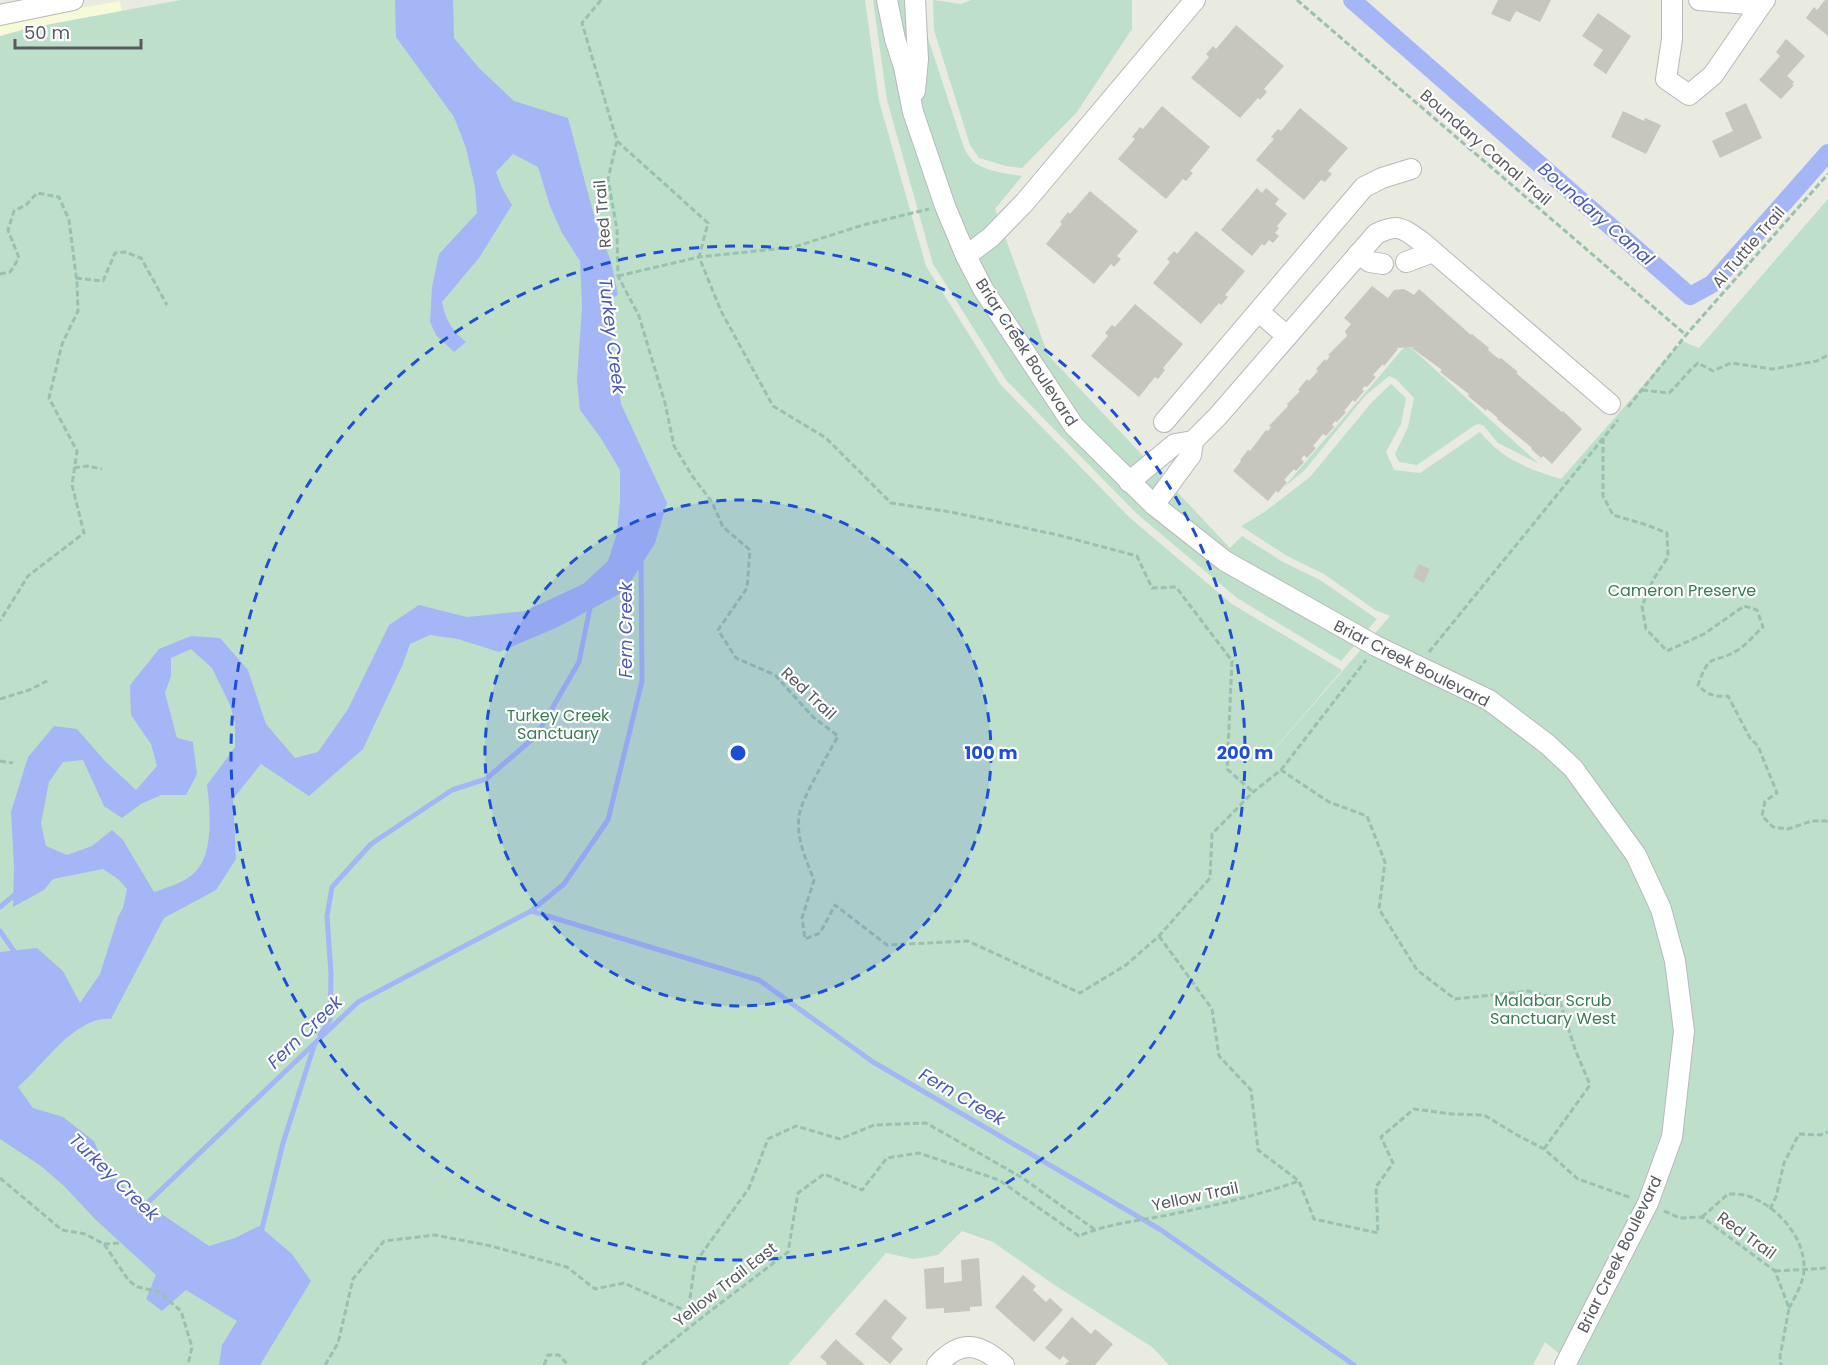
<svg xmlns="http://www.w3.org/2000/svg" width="1828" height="1365" font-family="Poppins,sans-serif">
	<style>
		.commercial { fill: #f6fad6 }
		.green { fill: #bee0ca }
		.water { fill: #a4b6f6; fill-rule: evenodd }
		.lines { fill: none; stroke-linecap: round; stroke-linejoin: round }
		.stream { stroke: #a4b6f6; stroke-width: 5 }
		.canal { stroke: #a4b6f6; stroke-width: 18 }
		.building { fill: #c6c6bd }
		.minor-casing { stroke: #b8b8be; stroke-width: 22 }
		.path { stroke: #99c0b1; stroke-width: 3; stroke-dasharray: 6 3; stroke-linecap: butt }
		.minor { stroke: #fff; stroke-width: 20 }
		.ring { fill: none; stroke: #1d4ed8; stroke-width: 3; stroke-dasharray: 10 8 }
		.labels { text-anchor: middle; stroke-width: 4.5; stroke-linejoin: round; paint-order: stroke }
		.street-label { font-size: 16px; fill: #595a60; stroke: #fff }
		.park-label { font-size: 16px; fill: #3b7d54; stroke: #fff }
		.water-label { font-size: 18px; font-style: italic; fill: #4b5ab6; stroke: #fff }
		.centre { fill: #1d4ed8; stroke: #fff; stroke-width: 3 }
		.ring-label { font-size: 18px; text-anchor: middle; font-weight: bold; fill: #1d4ed8; stroke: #fff; stroke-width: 4.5; stroke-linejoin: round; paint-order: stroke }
	</style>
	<rect width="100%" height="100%" fill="#e9eae0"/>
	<!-- commercial -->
	<path class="commercial" d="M120 1 123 21 0 82V25L34 16Z"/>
	<!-- green -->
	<g class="green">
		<path d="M181 0H865L879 101 926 266 1000 384 1130 518 1232 604 1342 670 1235 795 1390 616 1375 610 1324 574 1287 556 1241 526 1263 513 1310 477 1372 402 1391 384 1406 398 1401 424 1386 452 1394 470 1420 473 1480 432C1502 459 1528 469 1561 479L1682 341 1699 348 1828 199V1365H1573L1545 1342 1533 1365H1169L1152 1347 1056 1286 993 1242 962 1231 938 1255 914 1259 886 1253 788 1365H0V36L29 28Z"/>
		<path d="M873 0H926V32L964 148C966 152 969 157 972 160 981 171 1009 174 1022 176L995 209 1048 355 1230 548 1242 536 1283 562 1320 580 1377 619 1341 661 1237 598 1136 513 1006 380 933 264 887 100Z"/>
		<path d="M933 0 961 4 971 0H1132V29L1077 112 1022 168 1006 166 979 158 970 145 934 30Z"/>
		<path d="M1407 344 1539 464 1498 443 1484 426 1479 424 1475 425 1417 465 1399 462 1395 454 1408 427 1414 398 1396 379 1389 376 1365 396 1304 471 1284 487Z"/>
	</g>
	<!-- water -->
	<path class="water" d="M395 0H453L454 38 479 68 514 101 568 118 596 223 611 261 618 295 606 300 621 404 667 503 655 543 625 591 558 627 499 652 458 639 430 635 410 644 403 664 363 749 309 796 261 764 233 799 236 859 216 890 164 918 111 1019C75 1016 44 1065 18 1087L33 1108 63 1117 94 1141 106 1171 135 1196 209 1246 235 1238 259 1226 292 1254 311 1281 260 1365H219L222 1345 237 1321 186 1290 162 1311 146 1299 156 1275 96 1220 64 1186 41 1166 0 1139V952L37 948 63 971 80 1003 100 974 118 917 123 908 127 889 118 879 103 869 53 879 44 890 13 907 14 866 11 812 28 757 54 726 77 729 105 761 136 790 157 766 151 744 131 715 130 685 159 649 191 636 220 638 248 670 266 724 295 758 318 752 348 709 389 625 419 605 467 617 525 611 583 584 608 561 617 533 620 500V470L600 437 580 410 577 381 582 306 580 261 562 233 550 206 538 167 513 154 496 172 502 188 512 205 479 258 442 302C446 321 452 330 466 342L454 352 436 335 430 322 432 287 439 254 477 213 475 187 466 148 454 117 396 37ZM191 649 212 668 230 705 235 723V747L207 785C210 808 214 853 196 871 185 883 168 887 154 892L123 840 112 830 92 846 67 855 46 846 41 824 49 782 63 762 83 760 104 806 122 818 141 804 161 795H186L197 774 193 742 177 738 165 693 171 676V658Z"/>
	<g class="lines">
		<!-- stream -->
		<g class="stream">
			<path d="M0 907 17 893"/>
			<path d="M531 911 564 884 608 820 642 681 641 559"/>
			<path d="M0 931 18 957"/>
			<path d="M320 1035 330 1020 331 974 327 916 332 887 371 844 452 790 486 779 536 736 579 662 591 603"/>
			<path d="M142 1208 358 1002 531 911 759 980 873 1062 1161 1230 1354 1365"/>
			<path d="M261 1233 283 1143 315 1043"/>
		</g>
		<!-- canal -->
		<path class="canal" d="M1352 0 1690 296 1712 284 1828 153"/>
	</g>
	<!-- building -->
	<g class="building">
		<path d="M1498 0H1551L1540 22 1516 11 1510 22 1491 14Z"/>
		<path d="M1825 0H1828V36L1806 18 1814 7 1817 10Z"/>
		<path d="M1598 13 1631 36 1606 74 1593 65 1603 50 1582 36Z"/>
		<path d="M1236 25 1284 66 1264 89 1267 92 1260 100 1258 98 1240 118 1191 78 1209 57 1206 54 1213 46 1216 49Z"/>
		<path d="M1786 39 1805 56 1787 76 1794 82 1792 84 1794 85 1781 99 1759 80 1780 56 1776 52Z"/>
		<path d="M1746 103 1762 138 1720 158 1712 141 1733 131 1725 113Z"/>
		<path d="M1162 106 1210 147 1190 171 1193 173 1186 181 1183 179 1166 199 1118 159 1135 139 1132 137 1140 127 1143 129Z"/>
		<path d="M1300 108 1348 148 1328 171 1332 174 1325 182 1321 180 1304 200 1256 160 1274 139 1271 137 1278 129 1281 131Z"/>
		<path d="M1623 111 1644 121 1645 118 1661 125 1646 154 1611 137Z"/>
		<path d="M1257 188 1262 193 1266 188 1279 199 1275 204 1287 214 1277 226 1279 228 1275 233 1279 236 1273 243 1269 240 1264 246 1262 244 1252 256 1221 230Z"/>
		<path d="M1090 191 1138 231 1117 256 1121 259 1114 267 1111 264 1094 284 1046 244 1062 224 1060 222 1068 212 1070 214Z"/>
		<path d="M1196 231 1245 271 1225 295 1228 297 1221 305 1219 303 1201 324 1153 283 1170 262 1167 259 1174 251 1177 254Z"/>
		<path d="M1372 286 1388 298 1394 290 1404 289 1414 295 1419 289 1471 335 1472 334 1489 348 1488 350 1499 359 1501 358 1518 372 1516 373 1562 412 1563 411 1582 429 1552 464 1543 456 1541 458 1531 449 1532 448 1497 419 1498 418 1487 409 1486 411 1468 396 1469 394 1440 372 1442 370 1412 348 1414 347 1397 348 1398 349 1384 366 1383 364 1373 375 1376 377 1367 387 1365 386 1362 389 1364 391 1355 402 1353 400 1344 411 1346 412 1337 422 1335 421 1332 425 1334 427 1326 436 1323 434 1313 446 1316 448 1307 458 1304 455 1301 459 1304 462 1296 471 1294 469 1284 480 1287 482 1278 493 1276 491 1268 501 1233 471 1241 461 1240 460 1248 450 1250 451 1266 430 1268 431 1271 427 1269 426 1288 406 1287 404 1300 391 1298 390 1307 379 1309 381 1318 371 1316 369 1325 359 1326 361 1330 356 1328 355 1347 336 1345 331 1351 324 1344 318Z"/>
		<path d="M1135 304 1183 344 1163 368 1165 370 1158 379 1155 377 1139 397 1091 356 1108 336 1105 333 1112 325 1115 327Z"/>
		<path d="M1419 564 1430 569 1424 583 1413 577Z"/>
		<path d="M979 1258 982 1306 970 1307V1311L944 1313V1308L926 1309 924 1269 944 1267V1283L962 1281 961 1260Z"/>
		<path d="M1023 1275 1036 1286 1033 1290 1046 1302 1050 1298 1063 1310 1034 1342 995 1307Z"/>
		<path d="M885 1299 907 1318 891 1338 903 1349 890 1364 855 1334Z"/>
		<path d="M1072 1317 1091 1334 1095 1329 1113 1344 1095 1365H1065L1069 1361 1063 1356 1060 1360 1045 1348Z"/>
		<path d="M836 1339 843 1346 865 1365H826L827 1363 820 1357Z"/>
	</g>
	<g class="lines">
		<!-- minor casing -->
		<g class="minor-casing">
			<g id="minor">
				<path d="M887 0 895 39 904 67 913 112 945 206 966 256 983 289 1074 426 1154 505 1225 561 1376 646 1489 700 1547 744 1573 768 1636 855 1661 909 1675 961 1684 1031 1672 1137 1648 1203 1565 1365"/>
				<path d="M915 0 918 59 915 91"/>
				<path d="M1672 0V39L1666 79 1689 95 1713 75 1761 5"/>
				<path d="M1699 0 1761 5 1765 0"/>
				<path d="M0 15 73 0"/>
				<path d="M1358 254 1370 262 1383 264"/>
				<path d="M966 256 991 237 1025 202 1195 0"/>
				<path d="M1406 262 1433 252"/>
				<path d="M1259 312 1287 336"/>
				<path d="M1164 422 1364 187 1382 178 1411 169"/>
				<path d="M1193 441 1218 416 1376 234C1399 223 1402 228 1422 242L1610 404"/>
				<path d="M1129 482 1175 444 1193 441 1191 455 1154 505"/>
				<path d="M937 1365C961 1339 979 1343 1004 1365"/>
			</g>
		</g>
		<!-- path -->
		<g class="path">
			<path d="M601 0 582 23 617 141 608 179 617 230 618 276 639 316 665 403 674 446 693 477 712 502 723 527 750 550 747 588 718 630 736 658 775 675 813 717 838 736C829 753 801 799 799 816 796 838 806 860 814 880L802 918 805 939 820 933 835 905 887 945 968 941 1080 993 1126 965 1159 936 1210 878 1212 834 1253 792 1281 770 1329 802 1367 816 1385 862 1379 909 1417 970 1455 999 1528 991 1559 999 1575 1049 1590 1085 1544 1149"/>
			<path d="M1297 0 1686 335"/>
			<path d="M617 141 708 223 699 257 721 311 773 406 826 438 891 503 951 512 1058 535 1137 556 1152 588 1176 587 1232 661 1227 769 1253 792"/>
			<path d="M0 274 10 272 19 258 8 230 14 211 26 205 37 193 59 197 69 220 77 283 78 311 62 344 49 398 77 451 72 485 84 533 28 576 0 621"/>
			<path d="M618 276 699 257 794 247 863 225 929 209"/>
			<path d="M76 278 103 281 115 253 125 252 141 258 167 305"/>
			<path d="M1642 390 1669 393C1680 383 1687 372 1698 363L1713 371 1731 363 1773 369 1817 361 1828 355"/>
			<path d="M1628 407 1686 335 1828 174"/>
			<path d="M1603 438V496L1613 515 1644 524 1667 533 1668 557 1653 580 1642 606 1646 629 1667 651 1704 634 1744 606 1757 610 1763 627C1755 634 1747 644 1738 650 1712 666 1711 649 1698 685 1707 695 1714 697 1728 696L1750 738 1758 746 1777 793 1765 801 1762 816 1773 827 1788 829 1812 821H1828"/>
			<path d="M74 468 87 466 102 469"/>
			<path d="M1429 652 1618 420"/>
			<path d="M0 699 29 690 47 681"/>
			<path d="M0 761 13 763"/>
			<path d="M1281 770 1366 660"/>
			<path d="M1159 936 1212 1009 1219 1056 1251 1090 1258 1150 1299 1181 1314 1219 1378 1233 1376 1187 1393 1163 1381 1137 1414 1109 1452 1114 1484 1115 1517 1135 1544 1149 1578 1179 1632 1198"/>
			<path d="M0 1178 62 1230 85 1234 104 1244 129 1281 138 1287 159 1292 181 1311 192 1347 188 1365"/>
			<path d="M1770 1209 1776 1197 1784 1163 1799 1134 1820 1135 1828 1132"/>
			<path d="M1664 1211 1680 1218 1702 1217 1775 1271 1789 1308 1780 1357 1781 1365"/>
			<path d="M1702 1217 1728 1194C1735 1194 1744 1194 1751 1197 1778 1208 1805 1237 1804 1269 1804 1282 1795 1297 1789 1308"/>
			<path d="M104 1244 121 1243"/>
			<path d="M1775 1271 1828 1268"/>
			<path d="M325 1365 338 1343 353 1279 384 1241 435 1235 491 1246 567 1267 595 1289 624 1283 688 1312 695 1263 749 1188 768 1139 796 1126 840 1139 874 1125 926 1123 1021 1177 1094 1229"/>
			<path d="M544 1365 548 1355H559L568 1365"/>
			<path d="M642 1365 705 1315 788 1252 798 1193 824 1174 862 1190 887 1158 919 1153 999 1180 1079 1236C1111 1222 1148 1220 1182 1212 1222 1204 1261 1194 1299 1181"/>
		</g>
		<!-- minor -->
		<use href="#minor" class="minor"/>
	</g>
	<!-- distance rings -->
	<circle cx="738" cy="753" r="253" fill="#1d4ed8" fill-opacity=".12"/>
	<g class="ring">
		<circle cx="738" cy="753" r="253"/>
		<circle cx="738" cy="753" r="507"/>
	</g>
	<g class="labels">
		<!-- street labels -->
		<g class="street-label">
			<text transform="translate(1486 147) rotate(41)" y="6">Boundary Canal Trail</text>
			<text transform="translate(602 214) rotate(-95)" y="6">Red Trail</text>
			<text transform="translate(1748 247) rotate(-49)" y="6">Al Tuttle Trail</text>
			<text transform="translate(1027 352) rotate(57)" y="6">Briar Creek Boulevard</text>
			<text transform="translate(1412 663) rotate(27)" y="6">Briar Creek Boulevard</text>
			<text transform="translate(809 693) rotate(43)" y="6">Red Trail</text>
			<text transform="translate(1195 1196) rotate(-12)" y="6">Yellow Trail</text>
			<text transform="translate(1747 1235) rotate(36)" y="6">Red Trail</text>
			<text transform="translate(1619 1254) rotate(-64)" y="6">Briar Creek Boulevard</text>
			<text transform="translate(725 1284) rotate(-38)" y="6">Yellow Trail East</text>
		</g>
		<!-- park labels -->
		<g class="park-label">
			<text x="1682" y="596">Cameron Preserve</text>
			<text x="558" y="721">Turkey Creek<tspan x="558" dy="18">Sanctuary</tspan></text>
			<text x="1553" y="1006">Malabar Scrub<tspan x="1553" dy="18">Sanctuary West</tspan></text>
		</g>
		<!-- water labels -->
		<g class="water-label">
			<text transform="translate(1596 214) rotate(41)" y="6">Boundary Canal</text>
			<text transform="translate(612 336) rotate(83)" y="6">Turkey Creek</text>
			<text transform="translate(626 630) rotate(-90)" y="6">Fern Creek</text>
			<text transform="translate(305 1032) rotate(-44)" y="6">Fern Creek</text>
			<text transform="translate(962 1097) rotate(30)" y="6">Fern Creek</text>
			<text transform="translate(114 1177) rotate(44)" y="6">Turkey Creek</text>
		</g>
	</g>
	<circle cx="738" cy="753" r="9" class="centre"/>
	<g class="ring-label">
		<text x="991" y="759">100 m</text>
		<text x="1245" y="759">200 m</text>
	</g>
	<!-- scale -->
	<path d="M15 39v9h126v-9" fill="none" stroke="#595a60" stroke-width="3"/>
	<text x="24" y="39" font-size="18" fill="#595a60" stroke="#ffffff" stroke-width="4.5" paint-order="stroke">50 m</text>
</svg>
